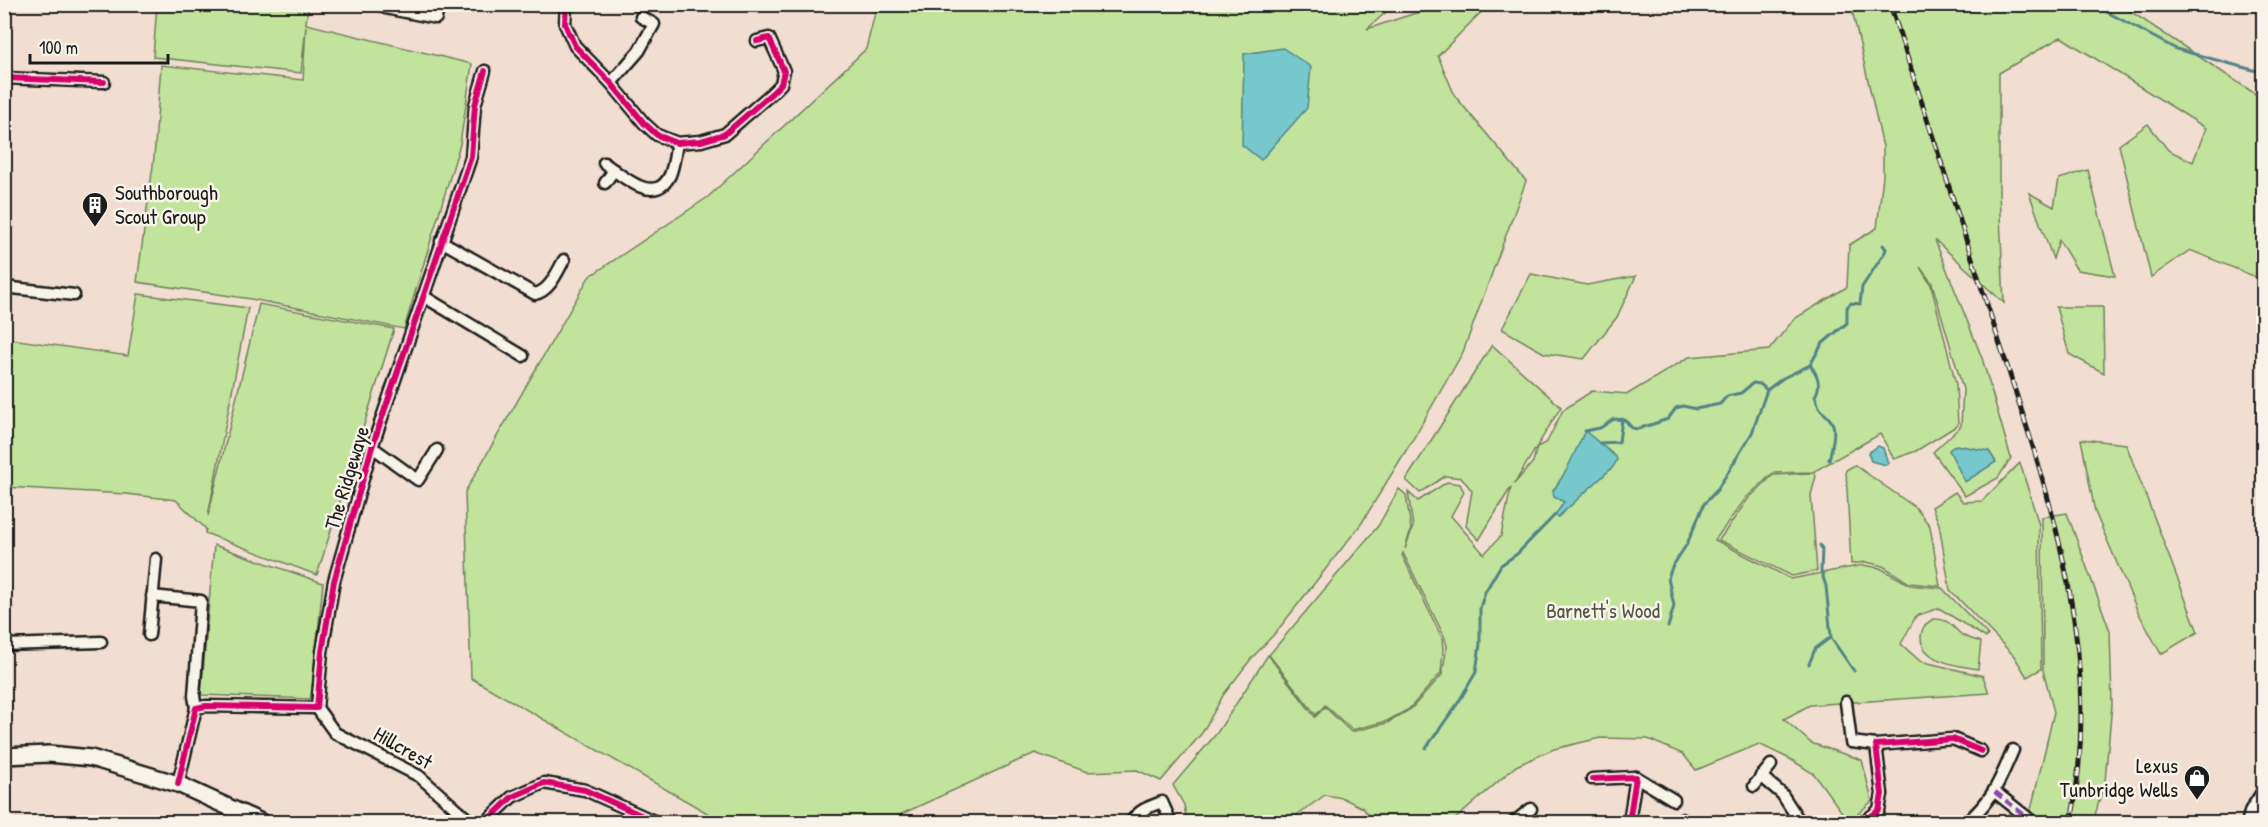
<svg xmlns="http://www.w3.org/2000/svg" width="2268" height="827" font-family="'Patrick Hand',sans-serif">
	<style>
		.green { fill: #c2e39c; stroke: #6f805c; stroke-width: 1.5 }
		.water { fill: #76c8cc; stroke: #528386; stroke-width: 1.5 }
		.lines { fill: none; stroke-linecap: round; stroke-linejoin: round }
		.stream { stroke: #528386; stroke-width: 3 }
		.street-casing { stroke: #1c1c1c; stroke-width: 15 }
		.secondary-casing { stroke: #1c1c1c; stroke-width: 20 }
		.street { stroke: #f7f3e8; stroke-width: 10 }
		.secondary { stroke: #f7f3e8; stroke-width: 15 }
		.rail-casing { stroke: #1c1c1c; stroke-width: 5 }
		.rail { stroke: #f7f3e8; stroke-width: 3; stroke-dasharray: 9; stroke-linecap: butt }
		.quiet { stroke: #8e44ad; stroke-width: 4.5; stroke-dasharray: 9 4.5; stroke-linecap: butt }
		.cycleway-casing { stroke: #f7f3e8; stroke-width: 10 }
		.cycleway { stroke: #d6006c; stroke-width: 6 }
		.labels { text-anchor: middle; stroke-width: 5; stroke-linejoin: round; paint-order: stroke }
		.poi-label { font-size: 21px; fill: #1c1c1c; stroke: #f7f3e8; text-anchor: start }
		.street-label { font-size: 21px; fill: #1c1c1c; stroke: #f7f3e8 }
		.park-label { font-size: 21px; fill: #4e5842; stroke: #f7f3e8 }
	</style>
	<rect width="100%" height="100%" fill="#f1ded0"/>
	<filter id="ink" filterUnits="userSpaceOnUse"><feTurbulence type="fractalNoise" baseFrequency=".0167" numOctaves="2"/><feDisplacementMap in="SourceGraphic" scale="12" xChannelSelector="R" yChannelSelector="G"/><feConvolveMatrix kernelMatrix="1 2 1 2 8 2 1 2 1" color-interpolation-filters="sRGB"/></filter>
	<g filter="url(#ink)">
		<!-- green -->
		<g class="green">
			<path d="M157 5H308L306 24 472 64 460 144 404 329 251 299 137 282 154 158 161 65 303 80 306 26 301 73 153 57Z"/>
			<path d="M877 5H1394L1367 29 1434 7 1437 5H1488L1438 56 1455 96 1526 181 1463 352 1413 439 1361 524 1277 631 1251 659 1224 694 1202 733 1161 781 1137 770 1087 772 1035 753 884 822H723L471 678 465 492 589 277 708 197 866 49Z"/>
			<path d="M1851 5H2121L2263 99V280L2190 250 2151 277 2119 145 2148 124 2168 150 2193 162 2206 128 2061 37 1999 73V192L2004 303 1935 240 1982 358 2011 458 1998 478 1965 496 1933 452 1961 426 1963 389 1932 283 1920 267 1931 285 1956 384 1958 425 1916 451 1894 459 1880 434 1813 472 1773 473 1746 498 1715 540 1791 579 1863 565 1880 568 1910 585 1942 588 1988 635 1986 638 1939 608 1916 616 1901 644 1920 661 1983 676 1989 693 1810 705 1784 719 1811 743 1862 760 1872 801 1849 822 1814 774 1790 759 1759 744 1696 770 1683 754 1648 739 1600 738 1554 749 1516 766 1452 822H1373L1363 808 1343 798 1325 795 1287 822H1187L1184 805 1173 785 1217 733 1268 655 1315 717 1325 707 1351 732 1387 723 1411 709 1442 675 1447 646 1444 636 1403 553 1402 555 1442 638 1443 650 1441 673 1409 709 1387 721 1352 730 1325 705 1316 715 1269 655 1378 526 1399 489 1406 495 1411 529 1405 549 1413 527 1408 492 1418 501 1447 482 1460 484 1464 492 1451 516 1484 554 1501 536 1511 487 1479 540 1466 526 1472 491 1462 478 1445 476 1420 493 1406 480 1492 345 1561 407 1514 484 1533 462 1537 447 1547 442 1563 410 1592 391 1628 394 1689 357 1769 350 1794 319 1847 287 1849 245 1877 228 1883 176V147Z"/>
			<path d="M2088 170 2115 276 2077 270 2059 240 2053 259 2029 193 2054 207 2059 179Z"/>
			<path d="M1531 274 1587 285 1636 276 1617 317 1584 359 1544 353 1502 329Z"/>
			<path d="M138 294 248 308 208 516 259 304 394 329 317 575 205 533 206 529 176 500 126 494 5 487V338L128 356Z"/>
			<path d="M2056 307H2103L2104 373 2069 354Z"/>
			<path d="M2081 439 2126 444 2198 632 2161 654 2138 612 2095 512Z"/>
			<path d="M2020 463 2039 525 2041 669 2027 677 2014 656 1950 590 1939 524 1932 507 1955 492 1963 502 1982 501Z"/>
			<path d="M1855 465 1916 508 1930 526 1940 586 1909 583 1883 566 1866 562 1851 564 1846 470Z"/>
			<path d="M1813 473 1816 476 1811 495 1817 571 1792 576 1719 540 1748 499 1773 475Z"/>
			<path d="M2067 513 2110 631 2112 704 2105 781 2093 822H2028L2054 712 2043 670 2042 517Z"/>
			<path d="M214 545 323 583 311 699 201 695Z"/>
			<path d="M1933 619C1949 618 1952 627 1962 635 1967 638 1975 640 1981 642L1978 669C1960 666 1922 662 1921 638 1921 629 1925 624 1933 619Z"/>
		</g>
		<!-- water -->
		<g class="water">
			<path d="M1283 48 1311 67 1307 108 1261 160 1242 145 1244 54Z"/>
			<path d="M1585 431 1616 457 1617 460 1613 467 1558 517 1555 515 1564 502 1554 497 1553 491 1566 471Z"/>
			<path d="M1956 445 1989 451 1996 462 1965 482 1949 450Z"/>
			<path d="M1878 446 1883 448 1888 463 1886 465 1871 461 1868 453Z"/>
		</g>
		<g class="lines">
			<!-- stream -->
			<g class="stream">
				<path d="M2092 4 2176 49 2264 73"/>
				<path d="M1810 365C1818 375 1822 385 1815 396 1819 415 1830 414 1833 425 1836 434 1831 450 1829 460"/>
				<path d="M1585 431 1600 428 1614 419 1625 420 1632 428 1638 429 1668 419 1676 408 1683 406 1696 409 1720 404 1727 396 1741 393 1753 383 1760 384 1767 390"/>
				<path d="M1600 443 1619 442 1622 419"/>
				<path d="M1668 627 1674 606 1668 578 1672 567 1687 544 1704 504 1717 490 1752 433 1767 390 1783 378 1810 365 1822 344 1847 323V307L1851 303 1860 304 1862 287 1885 252 1886 249 1883 245"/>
				<path d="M1831 638 1854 671"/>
				<path d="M1809 664 1815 649 1831 637 1826 586 1821 571 1822 549 1820 545"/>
				<path d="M1426 748 1458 703 1476 672 1480 644V608L1485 592 1501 565 1517 554 1555 515"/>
			</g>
			<!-- street casing -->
			<g class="street-casing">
				<g id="street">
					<path d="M386 4 385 8 436 18 439 4"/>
					<path d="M566 4 565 24 575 46 611 83 644 123 657 135 677 143 701 141 725 134 772 93 781 84 784 71 769 38 757 41"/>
					<path d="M4 78 104 82"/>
					<path d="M611 83 639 51 654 24 641 17"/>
					<path d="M604 163C621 175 655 207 670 175 674 165 675 153 677 143"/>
					<path d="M605 183 614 170"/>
					<path d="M441 241 535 294C550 291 557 272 564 260"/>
					<path d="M4 287 74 295"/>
					<path d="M423 296 523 356"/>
					<path d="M372 447 418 480 437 450"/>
					<path d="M152 596 201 601 194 696 196 708"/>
					<path d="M149 635 156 559"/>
					<path d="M4 645 101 642"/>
					<path d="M1846 702 1851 742 1876 745"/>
					<path d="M317 708 335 733 419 776 471 822"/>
					<path d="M1761 776 1782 794 1800 822"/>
					<path d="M1636 777 1674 800"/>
					<path d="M1592 779 1636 777 1629 822"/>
					<path d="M178 784 196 708 206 706 317 708 322 652 334 581 372 447 471 157 475 105 485 71"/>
					<path d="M1754 786 1771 765"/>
					<path d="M1995 792 2028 818V822"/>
					<path d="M1681 819 1687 822"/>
					<path d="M486 822 512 797 544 783 585 790 656 822"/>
					<path d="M1131 822C1139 810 1148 807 1162 802L1171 822"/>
					<path d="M1514 822 1531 809"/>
					<path d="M1864 822 1879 810 1882 794 1876 745 1953 739 1981 751"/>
					<path d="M1967 822C1994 798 1999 782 2013 750"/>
				</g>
			</g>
			<!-- secondary casing -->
			<g class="secondary-casing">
				<g id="secondary">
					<path d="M4 756 49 754 91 758 178 784 261 822"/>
					<path d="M2250 822 2253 811 2264 794"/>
				</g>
			</g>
			<!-- street -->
			<use href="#street" class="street"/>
			<!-- secondary -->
			<use href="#secondary" class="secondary"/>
			<!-- rail casing -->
			<g class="rail-casing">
				<path id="rail" d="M1890 4C1924 111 1959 217 1993 323 2047 489 2105 645 2071 822"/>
			</g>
			<!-- rail -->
			<use href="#rail" class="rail"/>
			<!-- quiet -->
			<path class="quiet" d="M1995 792 2028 818V822"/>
			<!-- cycleway casing -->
			<g class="cycleway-casing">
				<g id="cycleway">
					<path d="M566 4 565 24 575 46 611 83 644 123 657 135 677 143 701 141 725 134 772 93 781 84 784 71 769 38 757 41"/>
					<path d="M4 78 104 82"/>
					<path d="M1592 779 1636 777 1629 822"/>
					<path d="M178 784 196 708 206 706 317 708 322 652 334 581 372 447 471 157 475 105 485 71"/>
					<path d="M486 822 512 797 544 783 585 790 656 822"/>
					<path d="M1864 822 1879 810 1882 794 1876 745 1953 739 1981 751"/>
				</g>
			</g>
			<!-- cycleway -->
			<use href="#cycleway" class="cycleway"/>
		</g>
	</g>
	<!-- icons -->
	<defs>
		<g id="building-pin" transform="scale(1.35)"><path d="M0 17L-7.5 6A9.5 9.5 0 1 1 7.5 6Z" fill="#1c1c1c" stroke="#f7f3e8"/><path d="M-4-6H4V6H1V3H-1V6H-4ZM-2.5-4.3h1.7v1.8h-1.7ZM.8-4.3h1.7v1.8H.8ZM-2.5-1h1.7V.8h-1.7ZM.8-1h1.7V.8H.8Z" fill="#fff"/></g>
		<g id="shop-pin" transform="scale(1.35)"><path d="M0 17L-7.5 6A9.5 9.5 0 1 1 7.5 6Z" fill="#1c1c1c" stroke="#f7f3e8"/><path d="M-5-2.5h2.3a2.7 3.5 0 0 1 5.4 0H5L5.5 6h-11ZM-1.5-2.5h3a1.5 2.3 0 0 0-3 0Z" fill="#fff"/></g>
	</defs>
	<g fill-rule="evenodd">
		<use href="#building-pin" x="95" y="205"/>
		<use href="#shop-pin" x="2197" y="778"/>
	</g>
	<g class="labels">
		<!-- poi labels -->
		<g class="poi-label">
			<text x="115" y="200">Southborough<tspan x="115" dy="24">Scout Group</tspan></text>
			<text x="2178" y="773" text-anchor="end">Lexus<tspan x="2178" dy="24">Tunbridge Wells</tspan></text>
		</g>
		<!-- street labels -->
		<g class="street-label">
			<text transform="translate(347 478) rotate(-73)" y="7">The Ridgewaye</text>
			<text transform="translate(403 748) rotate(30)" y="7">Hillcrest</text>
		</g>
		<!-- park labels -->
		<g class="park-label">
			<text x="1603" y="618">Barnett's Wood</text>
		</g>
	</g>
	<!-- margin -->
	<rect width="2268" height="827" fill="none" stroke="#f7f3e8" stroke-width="24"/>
	<rect x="12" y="12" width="2244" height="803" fill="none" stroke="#1c1c1c" stroke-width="2" filter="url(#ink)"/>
	<!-- scale -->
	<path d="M30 54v9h138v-9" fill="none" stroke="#1c1c1c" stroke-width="3"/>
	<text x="39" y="54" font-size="18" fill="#1c1c1c" stroke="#f7f3e8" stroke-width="4.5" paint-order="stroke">100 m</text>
</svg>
